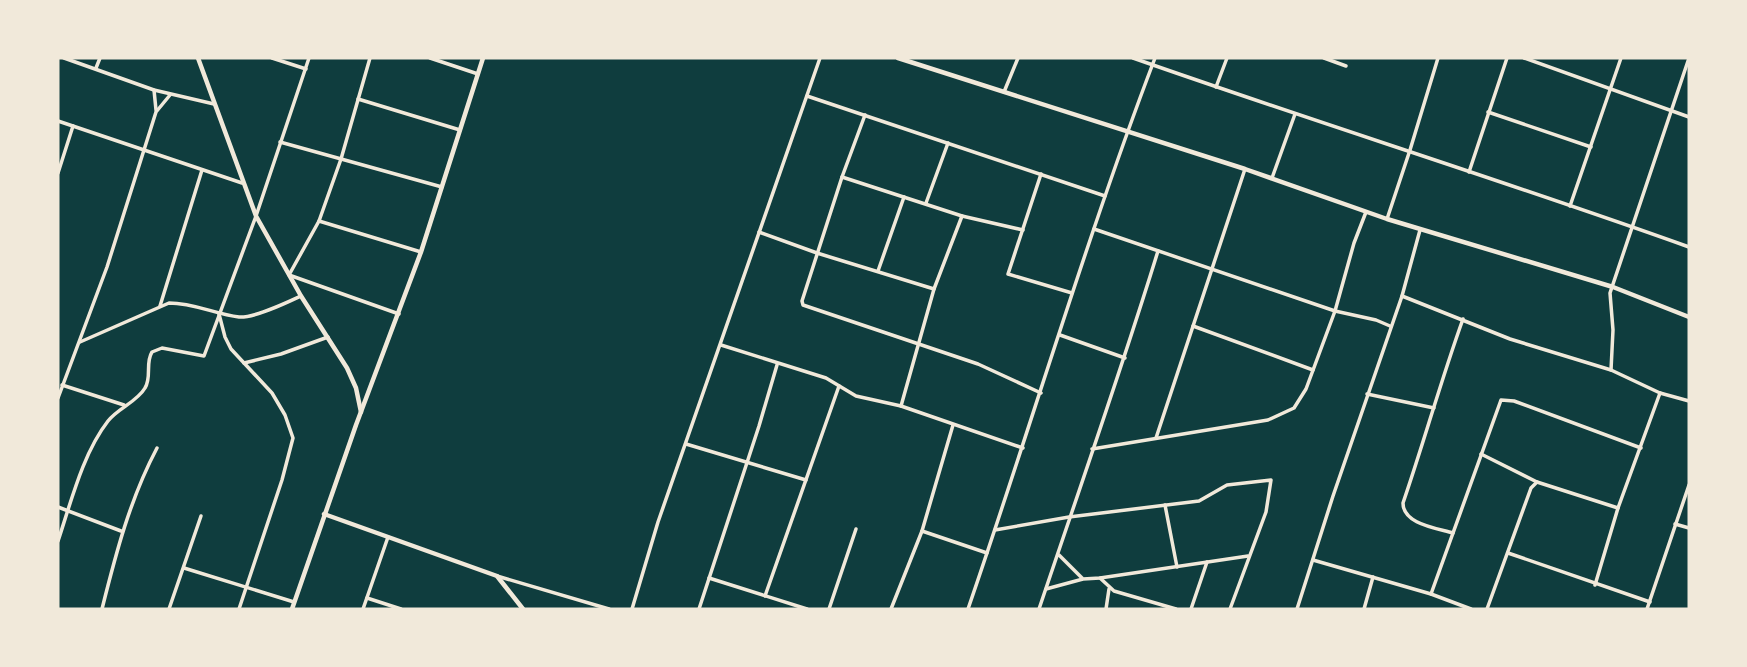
<svg xmlns="http://www.w3.org/2000/svg" width="1747" height="667" font-family="Quicksand,sans-serif">
	<style>
		.lines { fill: none; stroke-linecap: round; stroke-linejoin: round }
		.minor { stroke: #f1e9da; stroke-width: 3.5 }
		.tertiary { stroke: #f1e9da; stroke-width: 4.5 }
	</style>
	<rect width="100%" height="100%" fill="#0f3d3e"/>
	<g class="lines">
		<!-- minor -->
		<g class="minor">
			<path d="M64 58 154 90 214 104"/>
			<path d="M272 58 306 69"/>
			<path d="M370 58 341 159 319 221 289 275 399 314"/>
			<path d="M430 58 478 74"/>
			<path d="M1133 58C1318 123 1505 181 1689 247"/>
			<path d="M1324 58 1346 66"/>
			<path d="M1524 58 1689 117"/>
			<path d="M96 68 100 58"/>
			<path d="M1216 87 1227 58"/>
			<path d="M154 90 156 110"/>
			<path d="M1004 92 1018 58"/>
			<path d="M807 96 1105 196"/>
			<path d="M358 99 460 130"/>
			<path d="M1488 112 1591 147"/>
			<path d="M865 115 842 177 802 301 803 305 978 364 1041 393"/>
			<path d="M58 121 242 183"/>
			<path d="M280 142 442 187"/>
			<path d="M1469 172 1507 58"/>
			<path d="M58 173 73 126"/>
			<path d="M1041 174 1008 274 1072 293"/>
			<path d="M842 177 962 216 1023 230"/>
			<path d="M1272 178 1295 114"/>
			<path d="M926 203 948 143"/>
			<path d="M1570 206 1621 58"/>
			<path d="M1387 219 1410 150 1438 58"/>
			<path d="M319 221 421 252"/>
			<path d="M1094 229 1335 311 1376 320 1390 326"/>
			<path d="M759 232 817 253 934 289"/>
			<path d="M878 271 904 197"/>
			<path d="M1402 296 1510 339 1611 370 1660 393 1689 401"/>
			<path d="M160 306 202 170"/>
			<path d="M219 314 225 337 231 349 272 393 285 415 293 438 282 480 239 609"/>
			<path d="M1193 326 1313 370"/>
			<path d="M1060 335 1125 358"/>
			<path d="M80 342 169 303C194 303 215 314 239 317 255 318 286 303 301 296"/>
			<path d="M721 345 826 378 856 396 901 406 1023 448"/>
			<path d="M244 363 281 354 328 337"/>
			<path d="M1611 370 1613 330 1610 293 1689 58"/>
			<path d="M62 385 124 405"/>
			<path d="M1367 394 1434 408"/>
			<path d="M58 398 107 267 156 112 170 95"/>
			<path d="M901 406 934 289 962 216"/>
			<path d="M1156 438 1245 169"/>
			<path d="M686 444 806 480"/>
			<path d="M1092 449 1268 420 1294 408 1306 389 1335 311 1354 243 1366 212"/>
			<path d="M1481 454 1537 482 1618 508"/>
			<path d="M1165 505 1177 567"/>
			<path d="M58 507 121 531"/>
			<path d="M1675 524 1689 528"/>
			<path d="M995 530 1069 517 1199 501 1227 485 1271 480 1266 512 1230 609"/>
			<path d="M922 531 987 553"/>
			<path d="M1453 533C1436 528 1403 524 1403 503 1424 442 1441 380 1463 319"/>
			<path d="M58 541C71 502 83 453 108 421 118 408 137 402 145 388 152 377 145 363 152 352L162 348 204 356 256 216 309 58"/>
			<path d="M1508 553 1650 602"/>
			<path d="M1059 555 1082 578"/>
			<path d="M1313 560 1431 594 1471 609"/>
			<path d="M184 568 294 602"/>
			<path d="M497 576 609 609"/>
			<path d="M709 578 807 609"/>
			<path d="M1100 578 1114 591 1176 609"/>
			<path d="M1595 585 1618 508 1660 393"/>
			<path d="M1046 589 1083 579 1100 578 1248 556"/>
			<path d="M1431 594 1501 400 1514 401 1641 448"/>
			<path d="M765 596 839 386"/>
			<path d="M367 598 401 609"/>
			<path d="M102 609C116 553 130 499 157 448"/>
			<path d="M169 609 201 516"/>
			<path d="M363 609 388 537"/>
			<path d="M632 609 658 522 820 58"/>
			<path d="M699 609 759 426 777 365"/>
			<path d="M829 609 856 529"/>
			<path d="M891 609 922 531 953 425"/>
			<path d="M968 609C1031 426 1086 239 1155 58"/>
			<path d="M1039 609C1079 490 1121 371 1158 251"/>
			<path d="M1106 609 1109 589"/>
			<path d="M1191 609 1207 562"/>
			<path d="M1297 609 1333 496 1402 296 1420 230"/>
			<path d="M1364 609 1373 577"/>
			<path d="M1487 609 1531 488 1537 482"/>
			<path d="M1647 609 1689 485"/>
		</g>
		<!-- tertiary -->
		<g class="tertiary">
			<path d="M198 58 256 216 301 296 347 368 356 388 361 412"/>
			<path d="M898 58 1245 169 1387 219 1613 287 1689 317"/>
			<path d="M324 514 497 576 523 609"/>
			<path d="M292 609 356 425 421 252 483 58"/>
		</g>
	</g>
	<!-- border -->
	<rect width="1747" height="667" fill="none" stroke="#f1e9da" stroke-width="119"/>
</svg>
